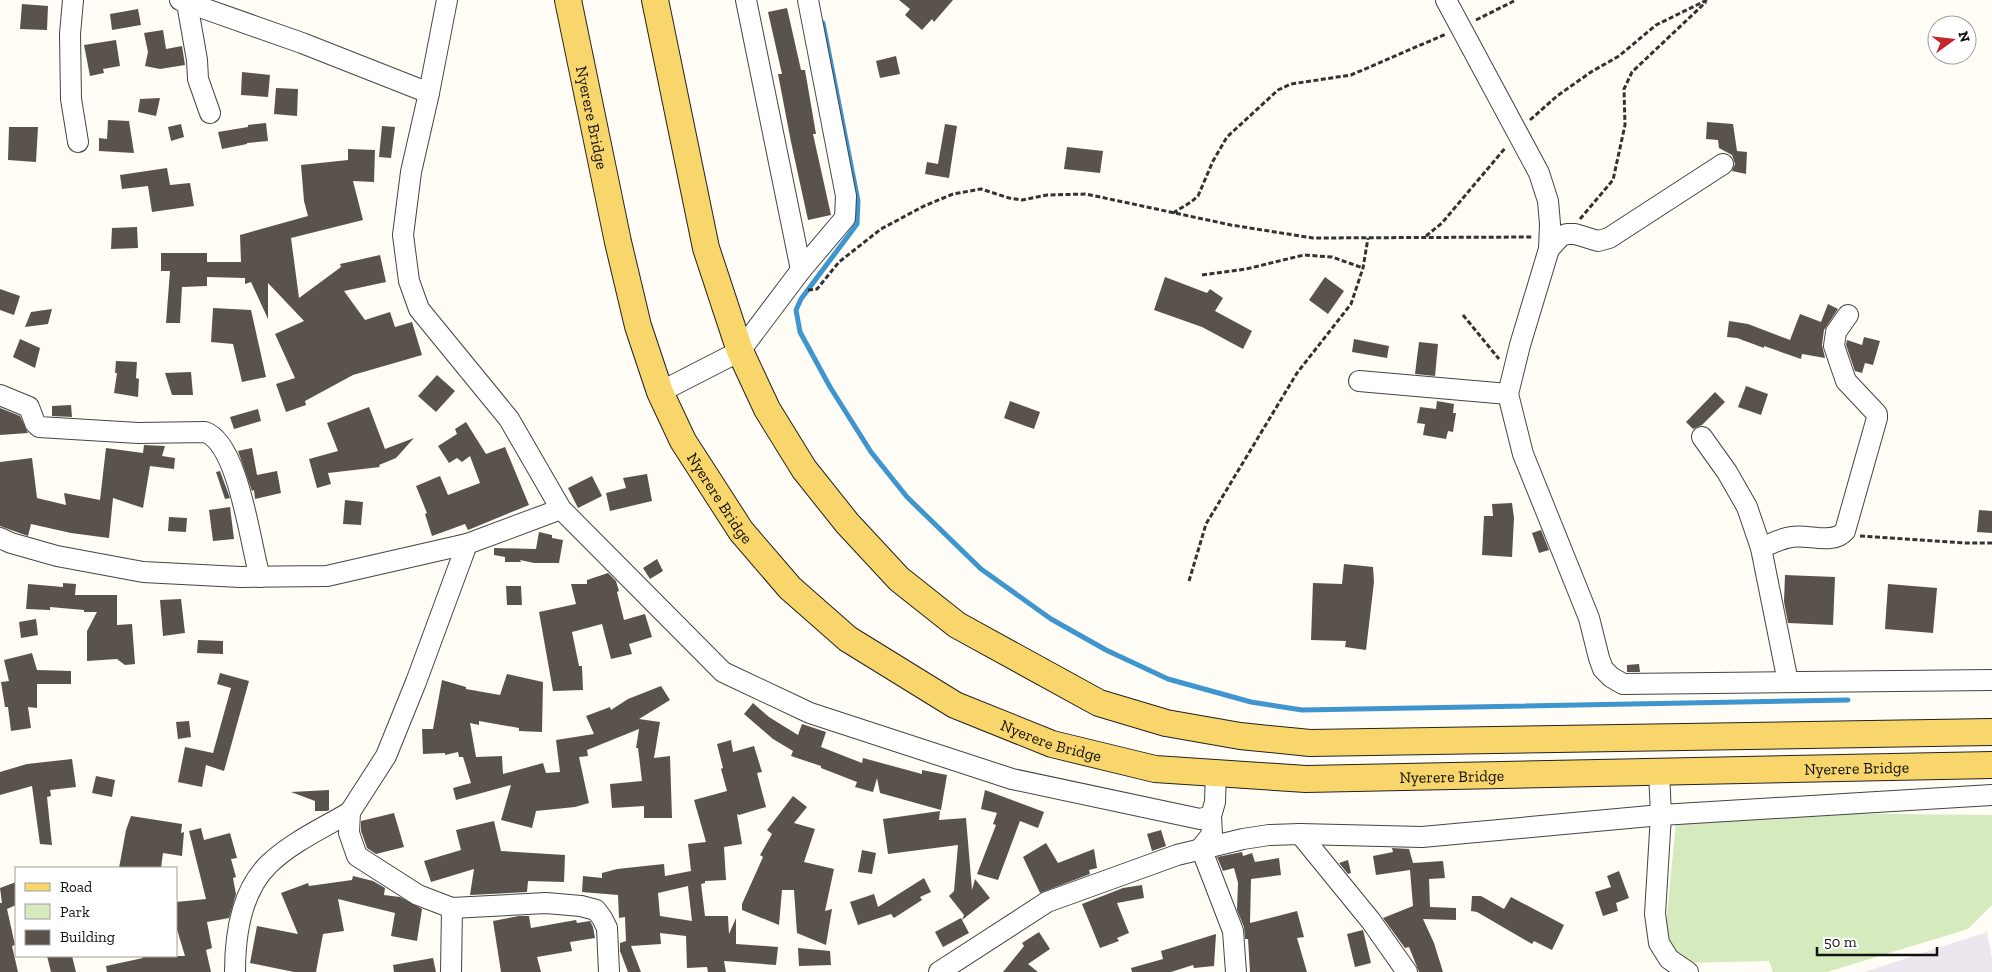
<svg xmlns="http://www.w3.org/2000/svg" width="1992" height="972" font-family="'Zilla Slab',serif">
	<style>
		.industrial { fill: #eee6ef }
		.green { fill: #d5ebbd }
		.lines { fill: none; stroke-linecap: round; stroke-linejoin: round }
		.stream { stroke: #3f96cf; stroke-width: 5 }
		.building { fill: #5a524d; fill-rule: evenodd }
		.minor-casing { stroke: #444; stroke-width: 22 }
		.major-casing { stroke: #222; stroke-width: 28 }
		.path { stroke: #333; stroke-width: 3; stroke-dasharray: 5 2.5; stroke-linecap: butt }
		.minor { stroke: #fff; stroke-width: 20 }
		.major { stroke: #f9d66b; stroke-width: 26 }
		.labels { text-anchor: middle; stroke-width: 5; stroke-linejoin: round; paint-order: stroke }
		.street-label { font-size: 16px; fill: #111; stroke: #fff }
	</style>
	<rect width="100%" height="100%" fill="#fffdf5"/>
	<!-- industrial -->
	<path class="industrial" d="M1987 932 1992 958V972H1864Z"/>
	<!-- green -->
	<path class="green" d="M1698 812 1992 815V905L1968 929 1827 972H1773L1769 961 1679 963 1665 936 1676 821Z"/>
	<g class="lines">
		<!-- stream -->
		<path class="stream" d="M823 23 858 201 857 224 801 299 796 310 800 332 830 387 871 452 907 497 981 569 1051 619 1106 650 1168 679 1251 702 1302 710 1848 700"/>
	</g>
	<!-- building -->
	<g class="building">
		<path d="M899 0H953L934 22 932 19 922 30 905 15 910 9Z"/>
		<path d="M22 4 48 6 47 30 20 29Z"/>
		<path d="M787 8 801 70H805L816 134H813L831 215 808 220 791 142 778 74H782L768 12Z"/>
		<path d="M138 9 141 25 112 30 110 14Z"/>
		<path d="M163 30 166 49 182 46 185 65 160 69 145 66 148 52 144 33Z"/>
		<path d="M116 40 120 66 103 69 104 73 90 76 84 45Z"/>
		<path d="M896 56 900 74 880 78 876 61Z"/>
		<path d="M242 72 270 75 268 97 241 95Z"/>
		<path d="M276 88 298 89 297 116 274 114Z"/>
		<path d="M160 98 156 116 138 112 140 99Z"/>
		<path d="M108 120 129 121 134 153 99 151V138L107 139Z"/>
		<path d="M1707 122 1733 124 1737 151 1747 152 1746 174 1732 171 1735 164 1732 155 1719 148 1718 140 1706 139Z"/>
		<path d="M266 123 268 141 247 143V144L222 149 218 132 248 127V125Z"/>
		<path d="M181 124 184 137 171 141 168 127Z"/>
		<path d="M945 124 957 126 949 178 925 174 927 162 938 164Z"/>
		<path d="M382 126 395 127 391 158 379 157Z"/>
		<path d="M9 127H38L36 162 8 160Z"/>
		<path d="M1067 147 1103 151 1100 173 1064 169Z"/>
		<path d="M348 149 375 150 374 182 353 181 363 220 291 238 299 298 341 267 340 264 380 255 386 282 344 291 365 320 390 312 395 327 412 322 422 355 353 375 305 401 306 405 286 412 276 384 295 378 275 334 304 321 268 283V319L251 282 245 284V278L207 277V286L182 287 180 323H166L170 271H161V253H207V262H241L240 235 308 216 304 201 301 165 348 160Z"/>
		<path d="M167 168 170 185 190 183 194 206 152 212 148 186 122 189 120 175Z"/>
		<path d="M137 227 138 248 111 249 112 228Z"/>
		<path d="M1165 277 1207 293 1210 289 1223 298 1215 311 1252 331 1243 349 1202 327 1154 310Z"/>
		<path d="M1325 277 1344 291 1328 314 1309 300Z"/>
		<path d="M0 289 20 296 14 315 0 310Z"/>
		<path d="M1828 304 1838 309 1824 330 1822 345 1825 358 1802 354 1801 359 1764 346V348L1737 338 1727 337 1729 321 1748 324 1790 340 1800 314 1821 322Z"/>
		<path d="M213 308 251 310 266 377 242 382 233 344 211 342Z"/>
		<path d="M52 309 48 324 25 327 31 312Z"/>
		<path d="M1864 337 1880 341 1873 365 1865 363 1862 373 1855 371 1846 345 1847 340 1862 345Z"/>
		<path d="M20 339 40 348 35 368 13 357Z"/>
		<path d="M1354 339 1389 346 1387 358 1352 352Z"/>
		<path d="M1419 342 1438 344 1435 376 1415 374Z"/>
		<path d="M116 361 137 362 136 378 139 379 138 397 114 393 117 373H115Z"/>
		<path d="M191 372 193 395H172L165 373Z"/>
		<path d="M437 375 455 391 436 412 418 396Z"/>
		<path d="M1746 386 1768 394 1761 415 1738 407Z"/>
		<path d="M1715 392 1725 402 1702 425 1693 429 1686 422Z"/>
		<path d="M1010 401 1040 412 1034 429 1004 418Z"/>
		<path d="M1437 401 1454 404 1453 413H1456L1453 432 1448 431 1446 439 1423 435 1425 424 1417 423 1420 407 1436 409Z"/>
		<path d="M71 405 72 417 52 416V406Z"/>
		<path d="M369 407 385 449 414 438 396 458 379 465 380 467 328 473 331 484 317 488 309 459 338 451 327 423Z"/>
		<path d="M0 408 20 416 28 433 0 435Z"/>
		<path d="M258 409 261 421 234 429 230 417Z"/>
		<path d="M466 422 486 454 505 447 529 505 468 530 465 524 432 536 425 514 427 513 416 486 440 476 448 495 480 483 470 456 462 462 457 458 449 463 438 446 457 434 455 429Z"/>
		<path d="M144 445 165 446 162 456 175 458 174 469 150 466 143 508 113 498 109 538 71 533 31 524 28 536 0 526V462L32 458 37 498 66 505 64 493 100 500 106 448 143 453Z"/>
		<path d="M252 448 257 475 277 471 281 493 255 499 254 490 252 491 238 451Z"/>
		<path d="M220 471 230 498 225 499 216 472Z"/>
		<path d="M647 474 652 501 610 511 606 493 626 488 623 478Z"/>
		<path d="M592 476 602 496 578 508 568 488Z"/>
		<path d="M345 500 363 502 361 525 343 524Z"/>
		<path d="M1512 503 1514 518 1512 557 1482 555 1484 516H1493L1492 504Z"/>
		<path d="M230 507 234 539 213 541 209 510Z"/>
		<path d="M1979 510 1992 511V533L1977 532Z"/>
		<path d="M169 517 187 518 186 532 168 531Z"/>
		<path d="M1541 530 1549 550 1539 553 1532 533Z"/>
		<path d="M539 532 552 535V538L563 540 559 563H534L520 560 521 562H505V557L494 555V548L536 549Z"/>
		<path d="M657 559 663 571 650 579 643 568Z"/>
		<path d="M1344 564 1373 567 1374 582 1366 650 1345 647 1346 641 1311 640 1313 583 1342 584Z"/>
		<path d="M608 573 616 581 619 591 617 592 624 620 645 614 652 637 629 644 632 654 611 659 602 624 572 632 579 666H582L583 690 553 691 539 612 576 604 571 584H587V580Z"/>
		<path d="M1785 575 1835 577 1833 625 1788 623 1784 602Z"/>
		<path d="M63 583 76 584 75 595H117V625L132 624 135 664 125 665 117 659 87 661V631L97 612H84V610L50 607V610L26 609 28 584 63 587Z"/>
		<path d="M1888 584 1937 588 1933 633 1885 629Z"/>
		<path d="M506 586H521L522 605H507Z"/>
		<path d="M181 599 185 633 163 636 160 600Z"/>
		<path d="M36 619 38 635 21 638 19 622Z"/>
		<path d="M198 640 223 641V654L197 653Z"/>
		<path d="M32 653 37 670 71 671V684H37V708L28 707 31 728 11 731 8 707H5L1 682 9 681 4 660Z"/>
		<path d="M1639 664 1640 672H1627V665Z"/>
		<path d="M220 673 249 681 224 771 206 765 202 787 178 782 185 747 213 753 231 688 217 684Z"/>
		<path d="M507 674 543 682 542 732 519 731V728L479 721V725L470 723 476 757 502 756 503 774 543 763 546 773 560 772 556 740 594 734 586 716 610 707 611 710 628 699 661 686 670 700 639 719 660 722 654 758 670 756 672 818H644V806L612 808 610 784 642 781 638 748H636L639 729 587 750 588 756 579 757 589 803 575 807 536 811 532 828 501 820 511 785 456 800 453 788 471 783 463 757H459L458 752 445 755V753L423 754 422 729H433L442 680 466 687V689L500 695Z"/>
		<path d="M753 703 769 717 798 735 802 724 826 732 821 747 862 763 863 758 922 774V770L947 775 941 810 880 793 877 778 873 792 855 787 857 782 821 768V766L791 756 793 751 773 739 744 714Z"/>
		<path d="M189 721 191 737 178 739 176 722Z"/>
		<path d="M731 740 733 752 754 746 762 772 757 773 766 807 739 815 737 814 742 844 724 847 726 880 705 881V883L701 884 705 916H728L729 934 736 918V944L778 947 776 965 724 961 726 972H708L707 967 687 968 686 936 660 933 661 944 631 946 641 972H628L620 951V943L626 941 625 917 619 918 618 895 582 892 583 876 602 878V873L617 869 664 864 665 876 691 871 688 844 706 842 694 800 727 791 721 769 723 768 717 744ZM688 886 692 921 660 916 658 893Z"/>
		<path d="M72 759 76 787 50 790 51 796 47 797 52 845 40 844 32 786 0 795V772L27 764Z"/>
		<path d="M96 776 115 780 112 797 92 793Z"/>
		<path d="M329 790V810L327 811H315V801L291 792Z"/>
		<path d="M985 790 1044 812 1038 828 1020 821 998 880 977 874 996 825 993 824 997 813 981 809Z"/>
		<path d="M793 796 807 807 794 823 815 829 804 862 834 869 825 911 832 909 826 945 797 933 794 890H782L779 925 742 910V904L763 857 760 855 772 834 767 830Z"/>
		<path d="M940 811 939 820 966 818 972 890 975 879 990 898 962 920 964 915 949 896 954 891 958 845 888 854 883 819Z"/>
		<path d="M394 813 404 847 376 854 367 848 361 831V821Z"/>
		<path d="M131 816 182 824 181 833 184 832 182 856 163 853 161 868H119L126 830Z"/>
		<path d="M494 821 501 851 565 855 564 882 528 881 527 892 470 895 474 869 431 882 424 861 461 850 456 830Z"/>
		<path d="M201 828 204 840 230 833 237 858 231 859 236 877 233 878 236 894 229 918 207 922 212 948 206 950 211 972H107L106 966 143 958 142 956H185L176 926V902L206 899 189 831Z"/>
		<path d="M1161 830 1166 846 1152 851 1147 834Z"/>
		<path d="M1046 843 1058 863 1094 849 1097 868 1089 870 1090 874 1040 893 1023 857Z"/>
		<path d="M1392 848 1409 849 1413 863 1443 861 1445 878 1429 879 1430 907 1456 908V920L1423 919 1434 943 1443 972H1419L1409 947 1405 948 1383 918 1413 906 1410 870 1376 875 1373 856 1393 852Z"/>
		<path d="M862 850 876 853 872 874 858 872Z"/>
		<path d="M1242 852 1243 856 1252 853 1255 862 1279 858 1281 875 1251 879 1250 923 1297 911 1304 937 1297 938 1307 972H1250L1248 939H1245L1244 927 1237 910 1238 883 1234 868 1223 871 1217 857Z"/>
		<path d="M1348 860 1351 873 1348 874 1339 863Z"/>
		<path d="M1619 871 1629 898 1616 903 1618 911 1603 916 1595 892 1611 887 1607 876Z"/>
		<path d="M353 876 373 881 385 888 384 895 400 897 422 909 417 941 391 936 395 913 338 899 344 931 323 934 316 972H294L250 963 257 926 298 934 281 893 308 883 309 886 352 880Z"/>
		<path d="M924 878 931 892 920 897 922 900 894 918 891 914 858 925 850 902 874 894 878 907Z"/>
		<path d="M16 882V905L7 909 15 945 12 946 18 972H0V903H2L0 888Z"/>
		<path d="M1142 885 1144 898 1117 903 1129 933 1117 938 1119 941 1100 948 1082 904 1123 888Z"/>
		<path d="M1472 896H1481L1504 909 1511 897 1564 925 1552 950 1534 941 1532 944 1477 912 1471 911Z"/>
		<path d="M519 916H529L531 928 576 920 577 923 590 921 593 927 595 938 570 942 572 951 537 957 541 972H501L493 921Z"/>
		<path d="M961 918 969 933 943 947 935 932Z"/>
		<path d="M1363 930 1371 963 1355 967 1347 934Z"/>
		<path d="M1039 932 1050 949 1028 964 1038 972H1003L1024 946 1022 943Z"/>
		<path d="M1216 934 1214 966 1194 968 1193 965 1171 972H1132L1131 968 1163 959 1161 951Z"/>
		<path d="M798 948 830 951 831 965 799 966Z"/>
		<path d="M47 956H72L76 972H51Z"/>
		<path d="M433 958 436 972H394L393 965Z"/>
	</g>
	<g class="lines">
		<!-- minor casing -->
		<g class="minor-casing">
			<g id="minor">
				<path d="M73 0 70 34 71 99 78 142"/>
				<path d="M180 0 302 43 429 93"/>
				<path d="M447 0 429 93 411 172 403 235 409 281 419 309 509 419 561 509 723 672 810 713 1012 779 1200 819 1211 816 1215 802 1216 773"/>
				<path d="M746 0 801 270"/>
				<path d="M1446 0 1539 173 1548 201 1550 224 1549 249 1520 345 1508 394 1523 454 1589 618 1599 658 1603 669 1611 677 1623 684 1992 680"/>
				<path d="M187 3 197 60 198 79 210 113"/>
				<path d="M1549 249 1561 236 1567 234H1575L1598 241 1609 238 1723 164"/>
				<path d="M1359 381 1508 394"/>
				<path d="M660 392 740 351 801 270 845 218 846 196 808 0"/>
				<path d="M0 395 29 407 35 423 39 427 138 433 205 432C239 444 250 544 260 577"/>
				<path d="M1702 437 1727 472 1747 507 1761 548 1788 682"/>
				<path d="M0 538 11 543 57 556 143 572 240 577 327 576 467 544 561 509"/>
				<path d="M467 544 416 682 386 756 350 812 349 833 357 856 418 895 452 908 546 903 581 906 596 910 602 918 607 928 609 972"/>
				<path d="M1761 548C1771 544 1781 538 1792 537 1808 534 1833 545 1845 531L1877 418V414L1846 381 1834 346 1836 332 1848 315"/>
				<path d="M1659 772 1661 815 1655 914 1659 943 1669 959 1688 972"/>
				<path d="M1211 816 1212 834 1201 848 1233 931 1236 972"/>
				<path d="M1300 834 1371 921 1407 972"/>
				<path d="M235 972C235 936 241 891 269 864 292 842 323 828 350 812"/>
				<path d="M451 972 452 908"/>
				<path d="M939 972 1047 902 1177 855 1243 839 1269 835 1300 834 1422 837 1661 815 1992 795"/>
			</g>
		</g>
		<!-- major casing -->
		<g class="major-casing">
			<g id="major">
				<path id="s1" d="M568 0 618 242 638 326 660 392 683 441 741 531 790 588 848 639 955 705 1052 744 1155 769 1306 779 1992 765"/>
				<path d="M655 0 706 248 740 351 767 409 804 469 847 523 899 579 957 625 1099 703 1166 723 1240 736 1310 743 1992 732"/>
			</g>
		</g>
		<!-- path -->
		<g class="path">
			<path d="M1476 20 1516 0"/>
			<path d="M1530 120 1557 96 1591 72 1619 56 1656 25 1707 0"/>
			<path d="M1173 213 1191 202 1198 196 1213 161 1227 137 1278 90 1291 84 1351 75 1446 34"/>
			<path d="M1580 219 1613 180 1625 125 1624 89 1632 72 1706 2"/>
			<path d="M1426 236 1442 223 1506 147"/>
			<path d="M1202 275 1246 269 1304 255 1332 257 1363 268"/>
			<path d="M808 290 817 289 839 262 881 229 924 206 953 194 981 189 1009 198 1022 200 1047 195 1086 194 1231 225 1313 238 1532 237"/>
			<path d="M1463 315 1499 359"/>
			<path d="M1860 536 1966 543H1992"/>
			<path d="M1189 581 1206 524 1297 373 1351 304 1363 268 1368 238"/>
		</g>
		<!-- minor -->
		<use href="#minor" class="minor"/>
		<!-- major -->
		<use href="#major" class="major"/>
	</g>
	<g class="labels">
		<!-- street labels -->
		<g class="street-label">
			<text dy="6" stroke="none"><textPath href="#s1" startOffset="120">Nyerere Bridge</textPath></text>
			<text dy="6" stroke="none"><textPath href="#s1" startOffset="525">Nyerere Bridge</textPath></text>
			<text dy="6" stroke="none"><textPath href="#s1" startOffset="945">Nyerere Bridge</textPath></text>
			<text dy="6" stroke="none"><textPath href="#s1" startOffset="1755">Nyerere Bridge</textPath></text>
			<text dy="6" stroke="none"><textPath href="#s1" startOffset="1350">Nyerere Bridge</textPath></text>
		</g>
	</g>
	<!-- legend -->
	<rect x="15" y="867" width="162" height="90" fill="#ffffff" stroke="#a0a0a0"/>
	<rect x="25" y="883" width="25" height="8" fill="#f9d66b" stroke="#a0a0a0"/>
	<text x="60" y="892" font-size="15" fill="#111111">Road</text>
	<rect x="25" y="904" width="25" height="15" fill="#d5ebbd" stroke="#a0a0a0"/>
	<text x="60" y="917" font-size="15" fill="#111111">Park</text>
	<rect x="25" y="930" width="25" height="15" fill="#5a524d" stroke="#a0a0a0"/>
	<text x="60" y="942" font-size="15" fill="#111111">Building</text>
	<!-- north arrow -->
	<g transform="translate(1952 40) rotate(75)"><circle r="24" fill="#ffffff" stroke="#a0a0a0"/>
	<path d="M0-4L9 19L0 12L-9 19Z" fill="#c4262e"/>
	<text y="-8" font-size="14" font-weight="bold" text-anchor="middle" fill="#111111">N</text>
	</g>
	<!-- scale -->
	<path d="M1817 947v8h120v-8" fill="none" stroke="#111111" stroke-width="2.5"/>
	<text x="1824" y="947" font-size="15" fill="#111111" stroke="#ffffff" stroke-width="4" paint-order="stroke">50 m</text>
</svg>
